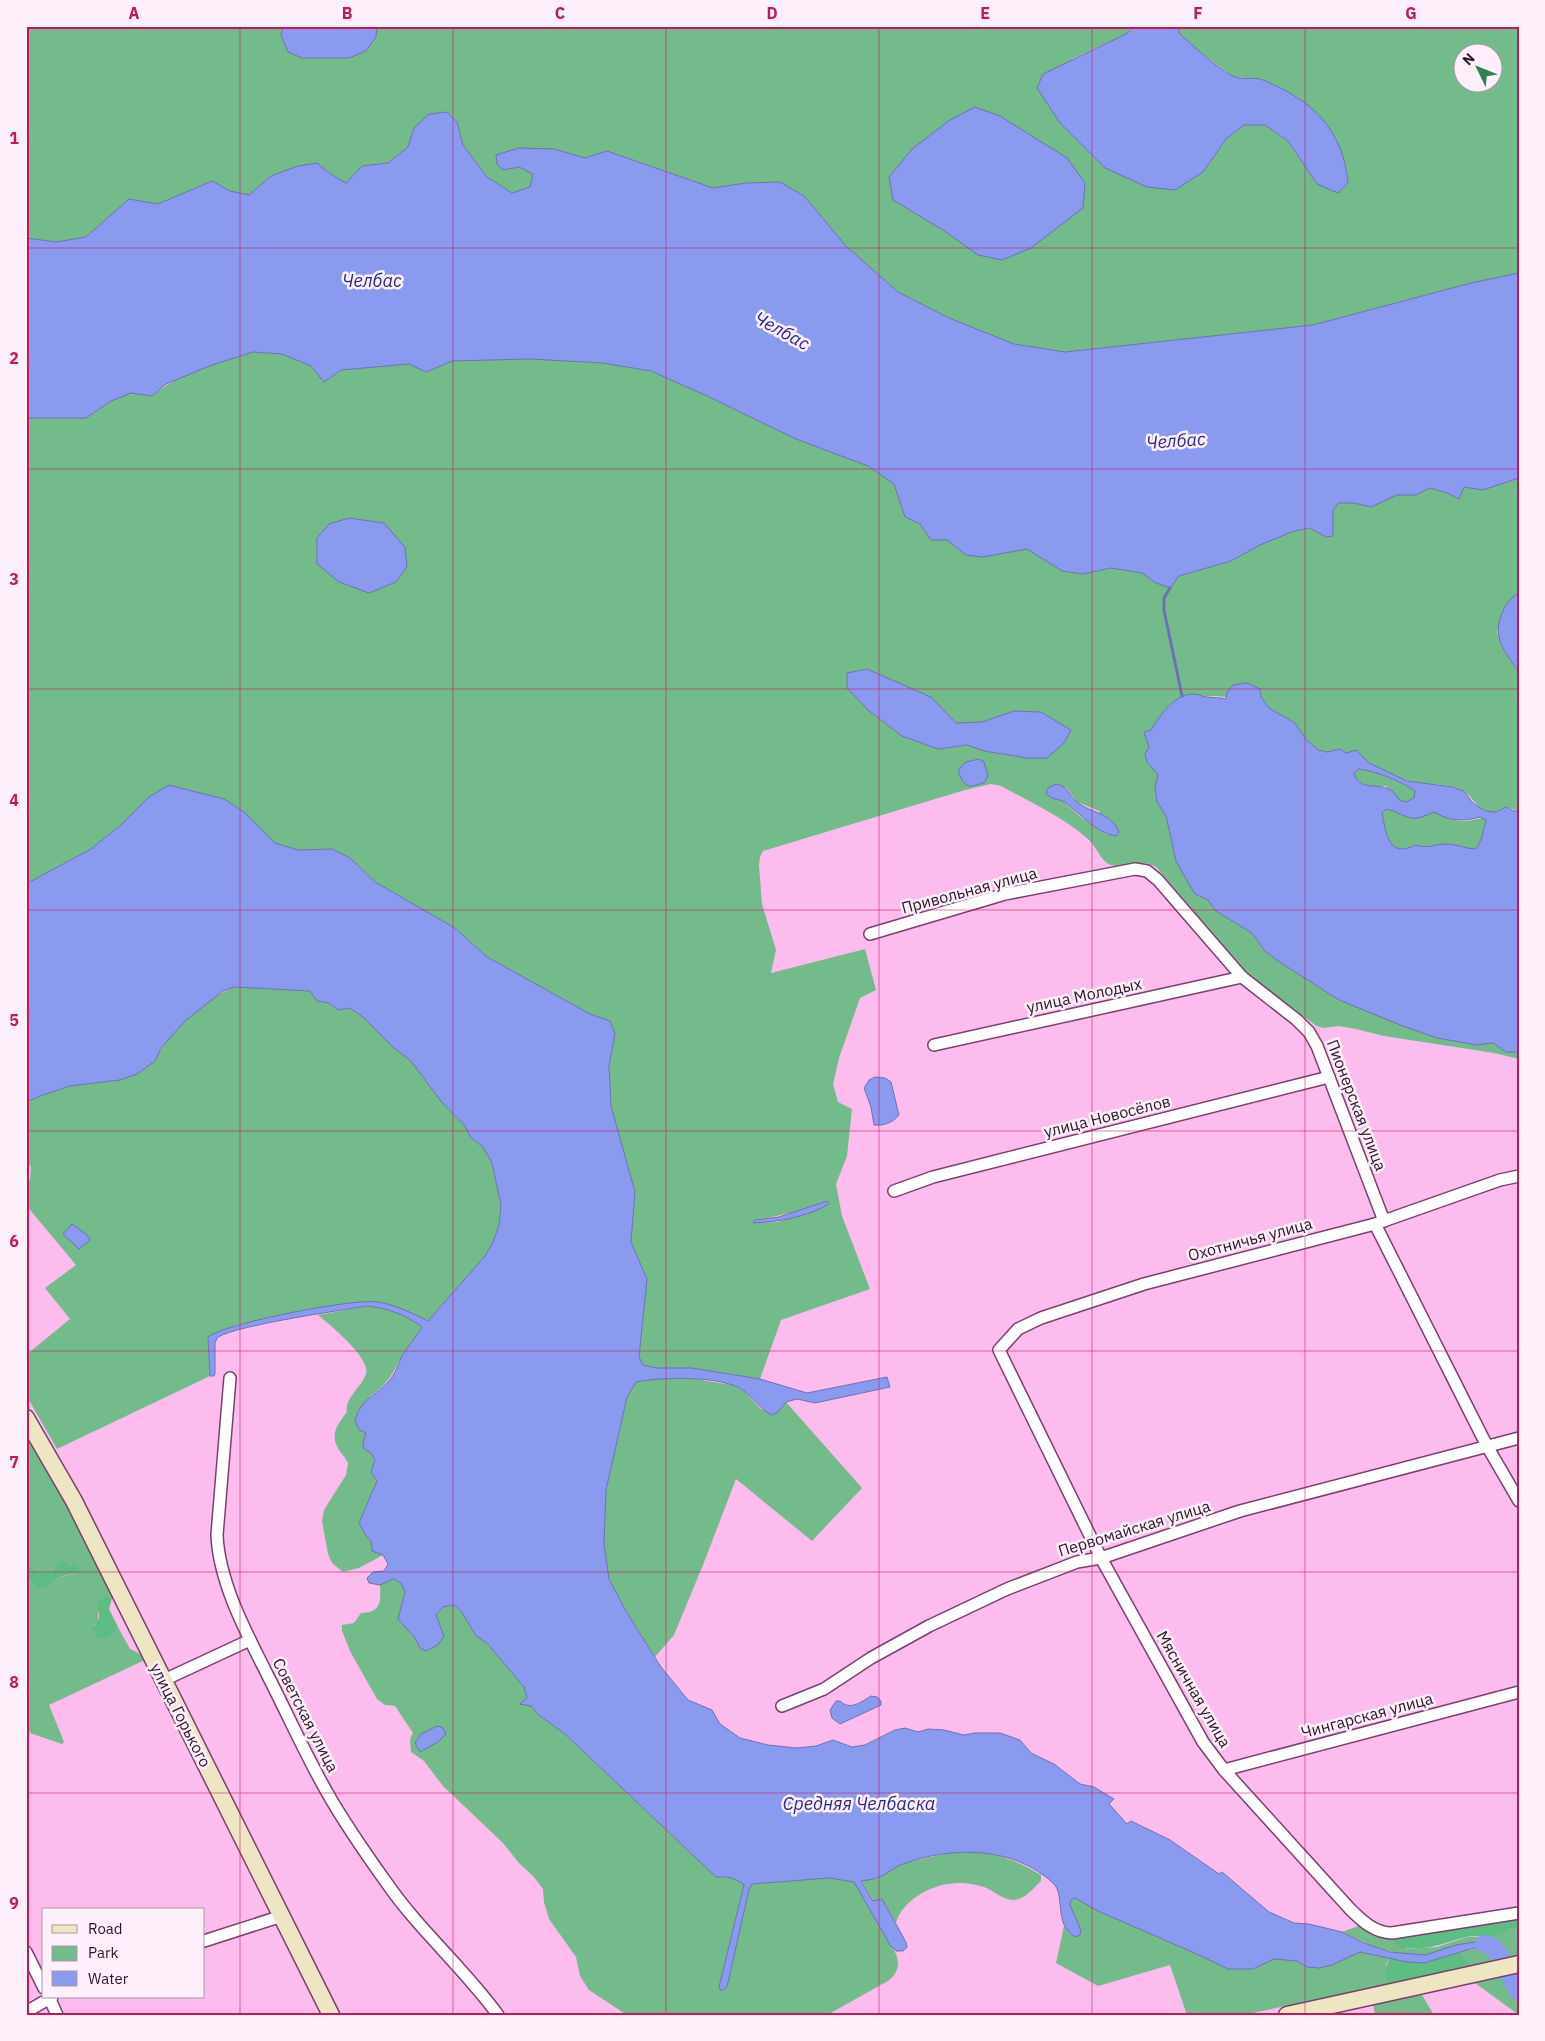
<svg xmlns="http://www.w3.org/2000/svg" width="1545" height="2041" font-family="'IBM Plex Sans',sans-serif">
	<style>
		.green { fill: #74bb8c; fill-rule: evenodd }
		.forest { fill: #5ebd82 }
		.water { fill: #899aef; stroke: #6d72b3; fill-rule: evenodd }
		.lines { fill: none; stroke-linecap: round; stroke-linejoin: round }
		.stream { stroke: #6d72b3; stroke-width: 3 }
		.river { stroke: #899aef; stroke-width: 18 }
		.street-casing { stroke: #78416e; stroke-width: 14 }
		.secondary-casing { stroke: #78416e; stroke-width: 19 }
		.street { stroke: #fff; stroke-width: 11 }
		.secondary { stroke: #eee5c3; stroke-width: 16 }
		.grid { fill: none; stroke: #c2185b; stroke-width: 1; stroke-opacity: 0.55 }
		.labels { text-anchor: middle; stroke-width: 5; stroke-linejoin: round; paint-order: stroke }
		.street-label { font-size: 16px; fill: #2c1528; stroke: #fdf0fa }
		.water-label { font-size: 18px; font-style: italic; fill: #272989; stroke: #fdf0fa }
		.neatline { fill: none; stroke: #c2185b; stroke-width: 2 }
		.grid-label { font-size: 16px; text-anchor: middle; font-weight: bold; fill: #c2185b }
	</style>
	<rect width="100%" height="100%" fill="#fcbcee"/>
	<!-- green -->
	<g class="green">
		<path d="M26 26H283L281 35 288 52 302 58H349L366 51 376 37 377 26H1135L1126 34 1072 59 1203 172 1226 139 1244 125H1265L1288 141 1317 184 1297 97 1261 79 1234 77 1194 48 1179 33 1178 26H1519V273L1471 283 1313 325 1065 352 1014 344 949 318 898 292 846 246 804 196 780 182 746 183 713 188 607 151 585 158 554 149 519 167 533 174 530 187 512 193 487 177 463 145 457 122 414 128 408 147 388 163 362 166 346 183 329 173 317 163 271 176 249 195 230 191 212 181 158 204 129 199 86 237 56 242 26 238ZM1462 52H1492V82H1462ZM1037 140 1067 158 946 232 893 200Z"/>
		<path d="M253 352 282 354 311 366 324 382 341 370 409 364 426 372 452 361 530 359 603 363 651 371 705 395 796 439 868 466 894 484 905 517 920 524 931 540H947L966 555 1027 549 1062 571 1083 574 1111 568 1142 573 1156 583 1231 561 1260 545 1294 531 1310 528 1326 537 1333 536V511L1338 503H1354L1371 506 1397 495H1416L1430 488 1447 493 1458 499 1464 487 1507 481 1519 478V593L1516 594 1497 632 1503 648 1519 672V811L1506 807C1499 811 1493 814 1485 811 1475 806 1471 794 1462 790 1449 784 1434 785 1420 783 1400 780 1376 771 1362 756L1346 754 1340 749 1327 752 1318 750 1305 738 1295 723 1269 708 1261 697C1245 698 1233 698 1216 696 1208 696 1205 697 1197 694L1168 707 1151 730 1144 732 1149 747 1147 762 1159 775 1155 786 1157 802 1166 816 1171 835 1195 894 1208 900 1216 911 1252 933 1264 950 1278 961 1339 1000 1437 1038 1477 1045 1493 1043 1506 1052H1519V1059L1494 1053 1384 1036 1356 1029 1339 1026 1323 1028 1315 1025 1253 978 1243 968 1156 867C1137 857 1123 870 1111 865 1101 862 1096 846 1088 839 1063 817 1030 802 1001 786L991 784 965 790 763 851 760 857 759 865 762 904 776 950 771 973 865 949 876 990 860 998 839 1058 833 1084 838 1102 852 1109 847 1156 836 1184 842 1216 870 1289 781 1320 760 1379 692 1368H657L643 1365 639 1357 647 1279 631 1242 635 1192 611 1106 609 1065 615 1034 610 1021 590 1014 487 957 455 928 375 882 350 858 332 849 298 850 275 843 244 812 224 799 149 797 122 824 91 849 26 884V418H86L111 401 131 392 152 396C180 372 218 363 253 352ZM847 688 930 697 956 723 982 722 1014 711 1041 712 1071 730 1047 758H1027L984 751 967 745 938 749 902 736 869 711ZM1066 787 1077 802 1099 811 1107 835 1082 818 1064 802ZM829 1204 778 1222 754 1223 756 1220C780 1216 804 1209 829 1204Z"/>
		<path d="M1359 769C1378 772 1399 780 1415 791L1414 798 1406 802 1398 800 1386 786C1373 787 1358 787 1354 773Z"/>
		<path d="M1386 809C1412 813 1404 824 1434 812 1444 817 1455 822 1466 821 1475 820 1478 817 1486 820L1481 840 1476 849H1466L1449 844 1427 848 1415 845C1388 859 1386 833 1381 813Z"/>
		<path d="M234 987 310 991 317 1001 329 1003 338 1010 350 1008 364 1018 394 1048 411 1061 440 1100 465 1126 470 1137 483 1147 492 1163 501 1205 499 1225 493 1242 485 1256 428 1321 416 1315 390 1305 353 1303 237 1325 208 1337 210 1376 57 1449 26 1395V1355L70 1319 45 1288 76 1265 26 1205V1175L30 1181 31 1167 26 1159V1102L40 1096 70 1086 120 1080 155 1061C167 1032 205 999 234 987Z"/>
		<path d="M367 1306C388 1308 406 1315 422 1327 416 1336 410 1345 404 1353 391 1374 392 1381 370 1396L364 1449 371 1453 375 1460 371 1472 377 1481 359 1523 365 1534 383 1555 359 1568 343 1572 332 1563 328 1554 322 1521 324 1510 346 1475 348 1463C346 1458 342 1455 339 1450 329 1434 338 1424 347 1412 345 1404 351 1397 355 1391 359 1386 364 1380 366 1374 371 1358 329 1324 318 1315Z"/>
		<path d="M662 1378 695 1379 732 1385 744 1391 761 1409 778 1412 786 1402 862 1488 812 1541 736 1479 703 1565 674 1635 655 1657 627 1613 609 1579 604 1544 606 1490 627 1397 636 1382Z"/>
		<path d="M26 1432 65 1500 114 1597 112 1598 108 1596 98 1611V1621L93 1626 116 1631 118 1627 130 1649 149 1658 49 1705 64 1742 62 1744 30 1733 26 1727V1578L38 1590C55 1585 58 1572 79 1575L78 1571 68 1565H56L52 1571C41 1575 31 1569 26 1559Z"/>
		<path d="M393 1579 401 1583 405 1592 398 1619 415 1638 420 1648 438 1624 436 1615 443 1607 453 1605 461 1611 476 1636 487 1643 524 1687 527 1698 521 1704 531 1706 540 1716 565 1734 716 1877C727 1876 736 1878 744 1885L719 1987 721 1990 749 1889 752 1884 829 1878 854 1882 890 1945C901 1957 901 1971 888 1981L827 2015H627L589 1990 580 1976 576 1957 549 1919 544 1902 543 1889 534 1877 519 1863 503 1843 443 1786 424 1761 411 1752 410 1739 413 1733 395 1706 385 1705 377 1699 351 1653 342 1631V1625L354 1623 361 1613C381 1612 381 1603 380 1585Z"/>
		<path d="M975 1852C1000 1854 1019 1862 1041 1875V1881C1034 1888 1024 1900 1013 1900 1003 1900 993 1890 984 1887 977 1885 968 1883 961 1883 936 1882 903 1898 896 1923L882 1899 874 1901 861 1880 876 1879 891 1869 905 1863 948 1853Z"/>
		<path d="M1075 1898 1098 1911 1199 1955 1228 1969H1253L1274 1959 1297 1961 1307 1967 1332 1965 1360 1952 1390 1958 1386 1964 1390 1984 1243 2015H1187L1170 1965 1098 1986 1056 1963 1064 1926 1069 1933 1075 1937 1080 1935 1081 1930 1070 1905 1071 1900Z"/>
		<path d="M1361 1925 1399 1936 1407 1949 1437 1947 1467 1937 1492 1936 1519 1927V1956L1507 1958 1501 1945 1439 1951 1425 1955H1406L1377 1948 1342 1932Z"/>
		<path d="M1483 1947 1493 1953 1496 1961 1469 1966 1470 1962 1460 1952Z"/>
		<path d="M1519 1973V2015L1475 1983Z"/>
		<path d="M1422 1995 1434 2015H1375L1373 2004Z"/>
	</g>
	<!-- forest -->
	<g class="forest">
		<path d="M26 1559C31 1569 41 1575 52 1571L59 1561 63 1560 70 1566 75 1563 79 1568V1575C58 1571 56 1585 38 1590L26 1578Z"/>
		<path d="M108 1596 112 1598 109 1609 118 1627C114 1635 105 1641 97 1637L92 1629C94 1625 98 1622 99 1617 99 1611 96 1606 98 1600Z"/>
		<path d="M1519 1916V1927C1510 1929 1502 1934 1493 1936 1485 1937 1475 1935 1466 1937 1441 1944 1426 1952 1398 1947L1394 1941V1938Z"/>
		<path d="M1460 1952 1470 1962 1469 1966 1390 1984 1384 1976 1387 1964 1390 1958C1420 1965 1431 1961 1460 1952Z"/>
	</g>
	<!-- water -->
	<g class="water">
		<path d="M283 26H377L376 37 366 51 349 58H302L288 52 281 35Z"/>
		<path d="M1135 26H1178L1179 33C1192 45 1218 69 1233 76 1242 81 1254 76 1263 80 1312 100 1343 129 1348 183L1338 193 1317 184 1288 141 1265 125H1244L1226 139 1203 172 1175 190 1147 187 1105 168 1060 123 1037 88 1043 74 1126 34Z"/>
		<path d="M975 107 1000 116 1067 158 1085 183 1083 208 1031 248 1002 260 978 255 946 232 893 200 889 177 912 149 950 120Z"/>
		<path d="M447 112 457 122 463 145 487 177 512 193 530 187 533 174 519 167 503 170 497 164 496 155 519 148 554 149 585 158 607 151 713 188 746 183 780 182 804 196 846 246 898 292 949 318 1014 344 1065 352 1313 325 1471 283 1519 273V478L1483 490 1464 487 1459 499 1447 493 1430 488 1416 495H1397L1371 507 1354 503H1338L1333 511V536L1326 537 1310 528 1294 531 1260 545 1231 561 1179 576 1170 588 1156 583 1142 573 1111 568 1083 574 1062 571 1027 549 983 557 966 555 947 540H931L920 524 905 517 894 484 868 466 796 439 705 395 651 371 603 363 530 359 452 361 426 372 409 364 341 370 324 382 311 366 282 354 253 352 212 365 166 384 152 396 131 393 111 401 86 418H26V238L56 242 86 237 129 199 158 204 212 181 230 191 249 195 271 176 298 166 317 163 329 173 346 183 362 166 388 163 408 147 414 128 429 114Z"/>
		<path d="M349 518 384 523 405 547 407 567 396 582 369 593 339 582 317 564V538L329 524Z"/>
		<path d="M1519 593V672C1504 652 1491 635 1503 611 1506 604 1512 596 1519 593Z"/>
		<path d="M867 669 931 697 956 723 982 722 1014 711 1041 712 1071 730 1064 743 1047 758H1027L984 751 967 745 938 749 902 736 869 711 847 688V673Z"/>
		<path d="M1247 683 1260 689 1261 697 1269 708 1295 723 1305 738 1318 750 1327 752 1340 749 1346 753 1356 750 1369 763 1407 781 1452 787 1464 791 1473 803 1485 811 1496 812 1506 807 1514 811H1519V1052H1506L1493 1043 1477 1045 1437 1038 1403 1026 1339 1000 1278 961 1264 950 1252 933 1216 911 1208 900 1195 894 1186 879 1176 861 1166 816 1157 802 1155 786 1158 775 1147 762 1145 754 1149 747 1144 732 1151 730C1160 715 1175 693 1195 694 1199 694 1203 697 1207 697 1214 698 1219 697 1226 699L1227 692 1233 685ZM1359 769C1378 772 1399 780 1415 791L1414 798 1406 802 1399 800C1387 775 1361 797 1354 773ZM1386 809C1397 811 1408 820 1418 818 1423 817 1429 814 1434 812 1449 821 1463 822 1479 817L1486 820 1481 840 1476 849C1466 849 1457 844 1447 844 1433 844 1431 849 1415 845 1388 859 1386 832 1382 813Z"/>
		<path d="M979 759 984 762 988 776 985 782C968 789 964 788 958 770L966 762Z"/>
		<path d="M1057 784C1070 788 1068 795 1077 802 1092 814 1111 812 1119 832L1116 836C1096 833 1082 815 1066 803 1059 798 1052 801 1046 793L1049 787Z"/>
		<path d="M169 785 224 799 244 812 275 843 298 850 332 849 350 858 375 882 455 928 487 957 590 1014 610 1021 615 1034 609 1065 611 1106 635 1192 631 1242 647 1279 639 1357 643 1365 657 1368H692L760 1379 807 1393 887 1377 890 1387 815 1403 797 1399 786 1402 778 1412 771 1415C760 1408 754 1399 744 1391 723 1375 662 1377 636 1382L627 1397 606 1490 604 1544 609 1579 627 1613 661 1667 688 1700 712 1710 720 1724 740 1738 768 1745 797 1748 816 1746 833 1740 852 1747 865 1745 895 1730 905 1728 918 1732 928 1729 944 1730 964 1735 975 1733H1000L1020 1740 1031 1753 1054 1764 1080 1784 1094 1787 1114 1799 1109 1804 1127 1824 1131 1821 1170 1840 1219 1874 1222 1872 1269 1912 1294 1923 1309 1924 1342 1932 1364 1943 1390 1952 1425 1955 1456 1945 1487 1940 1501 1945 1507 1958 1496 1961 1493 1953 1483 1947 1474 1948 1424 1963 1407 1962 1360 1952 1332 1965 1319 1968 1307 1967 1297 1961 1274 1959 1253 1969H1228L1199 1955 1098 1911 1075 1898 1071 1900 1070 1905 1081 1930 1080 1935 1075 1937C1053 1924 1066 1895 1053 1883 1013 1846 952 1846 903 1864 894 1867 886 1875 877 1878 872 1880 866 1880 861 1881L873 1901 882 1899 906 1942 907 1947 903 1951H896L890 1945 854 1882 829 1878 752 1884 749 1889 727 1987 721 1991 719 1987 744 1885C736 1878 727 1876 716 1877L565 1734 540 1716 531 1706 520 1704 527 1698 524 1687 487 1643 476 1636 461 1611 454 1605 443 1607 436 1615 444 1636 438 1645 426 1651 420 1648 415 1638 398 1619 405 1592 401 1583 393 1579 380 1585 369 1583 367 1578 373 1572 384 1571 388 1564 383 1555 372 1551 371 1541 365 1534 359 1523 377 1481 371 1472 375 1460 371 1453 364 1449 363 1443 366 1433 359 1430 355 1421C361 1396 380 1395 392 1377 396 1371 399 1363 402 1356 408 1346 416 1337 422 1327 406 1315 388 1308 367 1306 343 1310 231 1326 217 1338L215 1343V1373L214 1376H210L208 1337C226 1323 354 1298 378 1302 396 1305 412 1313 428 1321L485 1256 493 1242 499 1225 501 1205 492 1163 483 1147 470 1137 465 1126 440 1100 411 1061 394 1048 364 1018 350 1008 338 1010 329 1003 317 1001 310 991 234 987 223 991 185 1021 161 1048 155 1061 137 1074 120 1080 70 1086 40 1096 26 1102V884L91 849 122 824 149 797Z"/>
		<path d="M875 1077 885 1078 891 1082 899 1115C892 1123 884 1126 874 1125L871 1107 864 1088 869 1080Z"/>
		<path d="M827 1201 829 1204C806 1217 779 1222 753 1223L755 1220 779 1217Z"/>
		<path d="M72 1224 87 1235 90 1240 79 1249 63 1234Z"/>
		<path d="M871 1696 877 1697 881 1701V1705L840 1724 832 1718 830 1710 836 1701H840C850 1711 861 1702 871 1696Z"/>
		<path d="M437 1726 443 1728 446 1734 438 1742 420 1752 415 1743 421 1734Z"/>
	</g>
	<g class="lines">
		<!-- stream -->
		<path class="stream" d="M1170 588 1164 598V610L1182 696"/>
		<!-- river -->
		<path class="river" d="M1484 1944C1503 1946 1508 1979 1519 1992"/>
		<!-- street casing -->
		<g class="street-casing">
			<g id="street">
				<path d="M870 934 1005 894 1135 869 1147 871 1158 880 1242 977 1297 1020 1309 1032 1317 1046 1384 1221"/>
				<path d="M934 1045 1242 977"/>
				<path d="M1519 1176 1500 1180 1375 1224 1144 1284 1041 1318 1018 1329 999 1350 1101 1558 1203 1742 1224 1770 1350 1909C1362 1921 1375 1933 1392 1933L1519 1913"/>
				<path d="M894 1191 933 1177 1329 1077"/>
				<path d="M1375 1224 1487 1446 1519 1501"/>
				<path d="M230 1378 217 1535C219 1583 247 1634 268 1676 288 1715 306 1756 328 1794 345 1824 366 1854 386 1882 419 1930 464 1968 498 2015"/>
				<path d="M164 1680 250 1640"/>
				<path d="M782 1706 824 1689 871 1658 929 1626 1007 1589 1077 1562 1101 1558 1240 1511 1519 1438"/>
				<path d="M1224 1770 1519 1692"/>
				<path d="M204 1941 282 1916"/>
				<path d="M26 1952 44 1988"/>
				<path d="M49 1997 57 2015"/>
				<path d="M26 2012 52 1997"/>
			</g>
		</g>
		<!-- secondary casing -->
		<g class="secondary-casing">
			<g id="secondary">
				<path d="M26 1418 74 1501 331 2015"/>
				<path d="M1287 2015 1519 1964"/>
			</g>
		</g>
		<!-- street -->
		<use href="#street" class="street"/>
		<!-- secondary -->
		<use href="#secondary" class="secondary"/>
	</g>
	<!-- grid -->
	<path class="grid" d="M240 26V2015M453 26V2015M666 26V2015M879 26V2015M1092 26V2015M1305 26V2015M26 248H1519M26 469H1519M26 689H1519M26 910H1519M26 1131H1519M26 1351H1519M26 1572H1519M26 1793H1519"/>
	<g class="labels">
		<!-- street labels -->
		<g class="street-label">
			<text transform="translate(969 890) rotate(-15)" y="6">Привольная улица</text>
			<text transform="translate(1084 995) rotate(-12)" y="6">улица Молодых</text>
			<text transform="translate(1357 1105) rotate(69)" y="6">Пионерская улица</text>
			<text transform="translate(1107 1116) rotate(-14)" y="6">улица Новосёлов</text>
			<text transform="translate(1250 1239) rotate(-15)" y="6">Охотничья улица</text>
			<text transform="translate(1134 1528) rotate(-17)" y="6">Первомайская улица</text>
			<text transform="translate(1194 1689) rotate(60)" y="6">Мясничная улица</text>
			<text transform="translate(181 1715) rotate(63)" y="6">улица Горького</text>
			<text transform="translate(306 1715) rotate(63)" y="6">Советская улица</text>
			<text transform="translate(1367 1715) rotate(-15)" y="6">Чингарская улица</text>
		</g>
		<!-- water labels -->
		<g class="water-label">
			<text x="372" y="287">Челбас</text>
			<text transform="translate(782 331) rotate(29)" y="6">Челбас</text>
			<text transform="translate(1176 441) rotate(-4)" y="6">Челбас</text>
			<text x="859" y="1810">Средняя Челбаска</text>
		</g>
	</g>
	<!-- border -->
	<rect width="1545" height="2041" fill="none" stroke="#fdf0fa" stroke-width="55"/>
	<!-- legend -->
	<rect x="42" y="1908" width="162" height="90" fill="#fdf0fa" stroke="#a998a6"/>
	<rect x="52" y="1925" width="25" height="8" fill="#eee5c3" stroke="#a998a6"/>
	<text x="88" y="1934" font-size="15" fill="#2c1528">Road</text>
	<rect x="52" y="1946" width="25" height="15" fill="#74bb8c" stroke="#a998a6"/>
	<text x="88" y="1958" font-size="15" fill="#2c1528">Park</text>
	<rect x="52" y="1971" width="25" height="15" fill="#899aef" stroke="#a998a6"/>
	<text x="88" y="1984" font-size="15" fill="#2c1528">Water</text>
	<!-- north arrow -->
	<g transform="translate(1478 68) rotate(313)"><circle r="24" fill="#fdf0fa" stroke="#a998a6"/>
	<path d="M0-4L9 19L0 12L-9 19Z" fill="#318152"/>
	<text y="-8" font-size="14" font-weight="bold" text-anchor="middle" fill="#2c1528">N</text>
	</g>
	<rect x="28" y="28" width="1490" height="1986" class="neatline"/>
	<g class="grid-label">
		<text x="134" y="19">A</text>
		<text x="347" y="19">B</text>
		<text x="560" y="19">C</text>
		<text x="772" y="19">D</text>
		<text x="985" y="19">E</text>
		<text x="1198" y="19">F</text>
		<text x="1411" y="19">G</text>
		<text x="14" y="144">1</text>
		<text x="14" y="364">2</text>
		<text x="14" y="585">3</text>
		<text x="14" y="806">4</text>
		<text x="14" y="1026">5</text>
		<text x="14" y="1247">6</text>
		<text x="14" y="1468">7</text>
		<text x="14" y="1688">8</text>
		<text x="14" y="1909">9</text>
	</g>
</svg>
